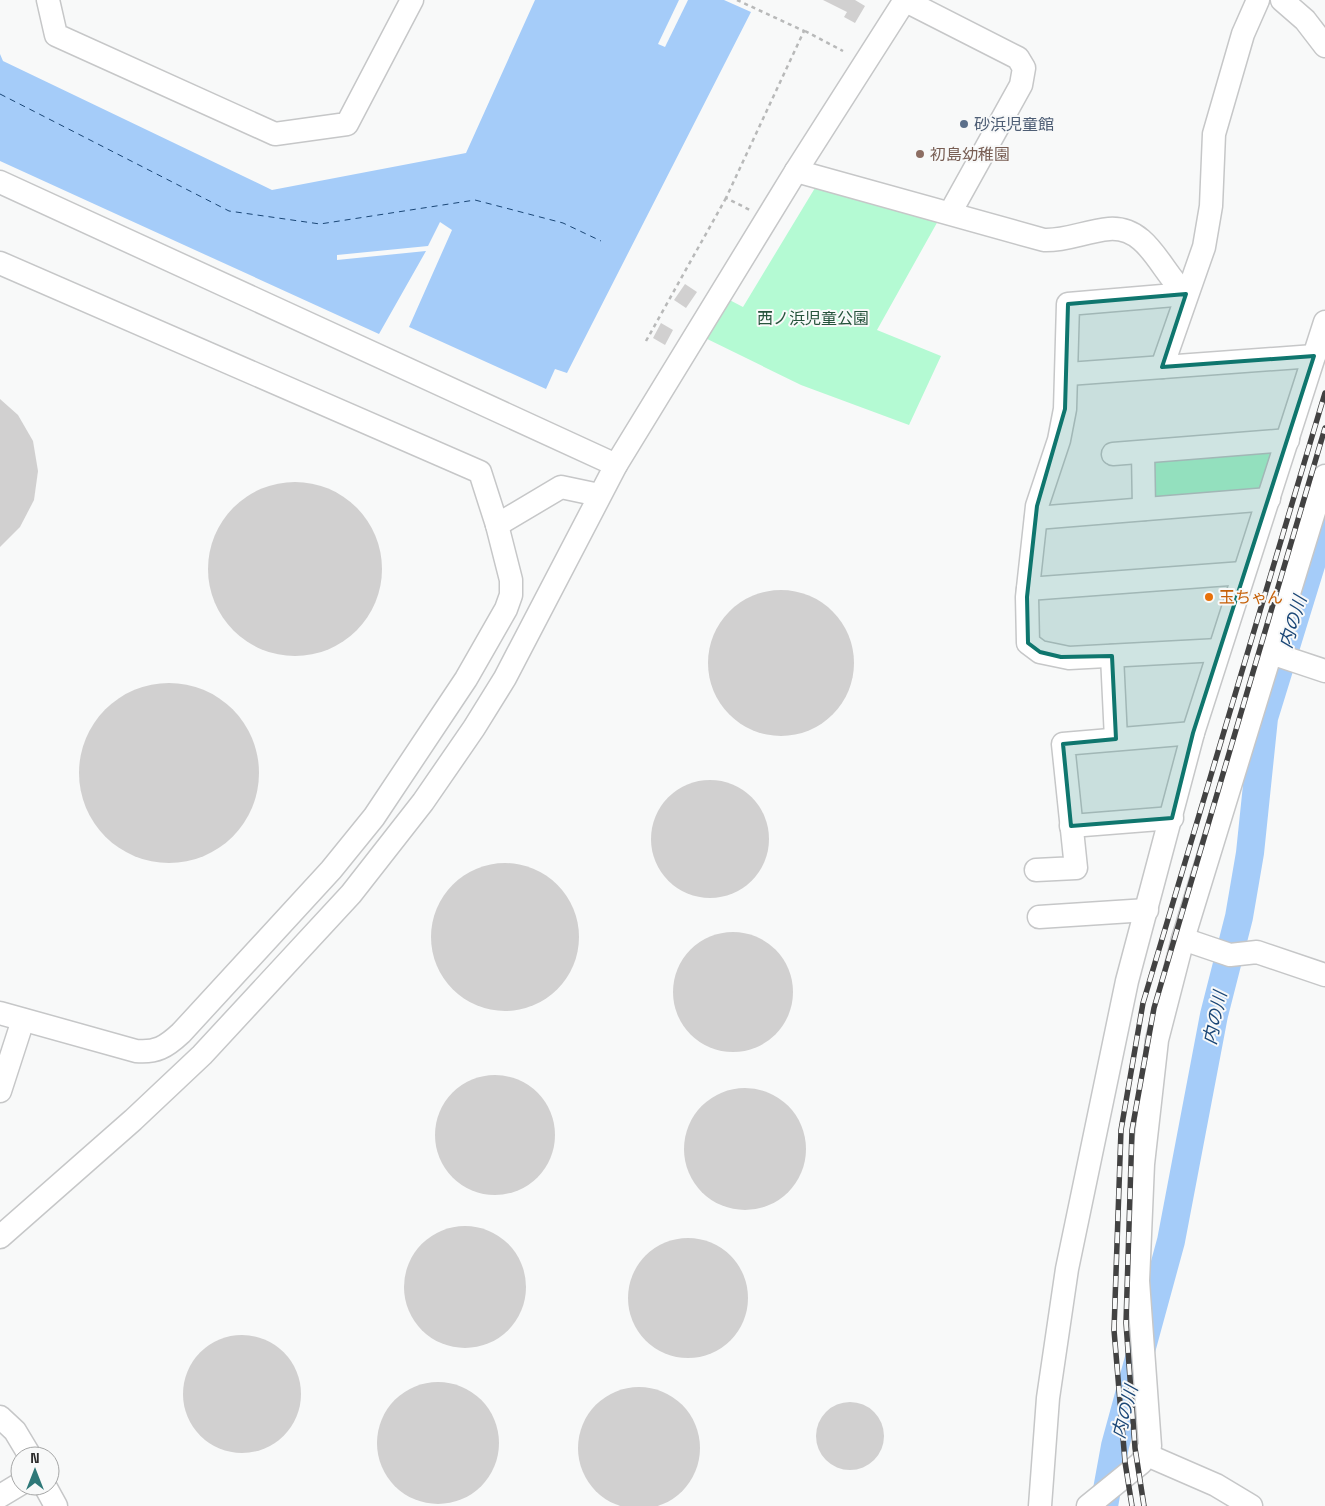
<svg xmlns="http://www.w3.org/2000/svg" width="1325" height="1506" font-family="'Space Grotesk','Noto Sans JP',sans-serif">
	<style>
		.green { fill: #b4fad3 }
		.water { fill: #a5ccf9 }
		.pier { fill: #f8f9f9 }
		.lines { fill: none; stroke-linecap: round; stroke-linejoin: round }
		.river { stroke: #a5ccf9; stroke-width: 28 }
		.ferry { stroke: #1b4777; stroke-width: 1; stroke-dasharray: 6 5; stroke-linecap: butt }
		.building { fill: #d1d0d0 }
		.minor-casing { stroke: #c6c7c8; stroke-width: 25 }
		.path { stroke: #b8b9b9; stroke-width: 2.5; stroke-dasharray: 4 4; stroke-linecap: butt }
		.minor { stroke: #fff; stroke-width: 22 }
		.rail-casing { stroke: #424242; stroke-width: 5.5 }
		.rail { stroke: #f8f9f9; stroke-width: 4; stroke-dasharray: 11; stroke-linecap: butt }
		.marked { fill: #0f766e; fill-opacity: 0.2; stroke: #0f766e; stroke-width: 4; stroke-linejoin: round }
		.service-dot { fill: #5c6f8a; stroke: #f8f9f9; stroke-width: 2 }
		.education-dot { fill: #8d6e63; stroke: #f8f9f9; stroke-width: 2 }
		.food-dot { fill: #e8710a; stroke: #f8f9f9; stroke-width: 2 }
		.labels { text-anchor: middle; stroke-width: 4; stroke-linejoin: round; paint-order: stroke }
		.service-label { font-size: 16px; fill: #4e5e75; stroke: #f8f9f9; text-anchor: start }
		.education-label { font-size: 16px; fill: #785e54; stroke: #f8f9f9; text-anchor: start }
		.park-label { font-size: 16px; fill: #26533c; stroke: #f8f9f9 }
		.food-label { font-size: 16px; fill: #c56008; stroke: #f8f9f9; text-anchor: start }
		.water-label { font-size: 18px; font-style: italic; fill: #1b4777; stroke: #f8f9f9 }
	</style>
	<rect width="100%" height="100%" fill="#f8f9f9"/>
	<!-- green -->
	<g class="green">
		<path d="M821 178 943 212 877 330 941 356 909 425 801 385 697 334 720 295 743 307Z"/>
		<path d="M1277 451 1265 489 1151 503V455Z"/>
	</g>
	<!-- water -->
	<path class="water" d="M535 0H724L751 12 567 373 555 369 546 389 409 327 452 230 440 222 428 246 337 255V260L426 251 379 334 0 161V54L3 61 272 190 466 153Z"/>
	<!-- pier -->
	<path class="pier" d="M679 0H688L665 47 658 44Z"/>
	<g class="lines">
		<!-- river -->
		<path class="river" d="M1104 1506 1115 1446 1171 1241 1214 1015 1239 917 1250 853 1264 718 1319 539 1325 532"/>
		<!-- ferry -->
		<path class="ferry" d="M0 94 229 211 320 224 475 200 563 223 601 241"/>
	</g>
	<!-- building -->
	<g class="building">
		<path d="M823 0H855L865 6 855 23 844 17 847 12Z"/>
		<path d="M685 284 697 292 686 308 674 300Z"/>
		<path d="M661 323 673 330 665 345 653 338Z"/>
		<path d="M0 399 18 415 33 441 38 471 34 500 20 527 0 547Z"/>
		<circle cx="295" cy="569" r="87"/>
		<circle cx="781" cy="663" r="73"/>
		<circle cx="169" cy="773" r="90"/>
		<circle cx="710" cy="839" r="59"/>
		<circle cx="505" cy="937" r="74"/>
		<circle cx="733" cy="992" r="60"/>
		<circle cx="495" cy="1135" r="60"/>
		<circle cx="745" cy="1149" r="61"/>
		<circle cx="465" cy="1287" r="61"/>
		<circle cx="688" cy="1298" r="60"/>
		<circle cx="242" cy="1394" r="59"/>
		<circle cx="438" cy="1443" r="61"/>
		<circle cx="639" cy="1448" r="61"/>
		<circle cx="850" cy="1436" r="34"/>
	</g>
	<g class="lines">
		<!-- minor casing -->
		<g class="minor-casing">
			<g id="minor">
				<path d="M48 0 56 35 275 134 347 124 412 0"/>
				<path d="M904 0 1018 58 1024 68 1021 85 950 213"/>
				<path d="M1282 0 1305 20 1325 46"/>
				<path d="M796 171 1044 240C1066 241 1086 231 1109 229 1149 226 1161 273 1186 294"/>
				<path d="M0 182 616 465"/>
				<path d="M0 263 480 472 497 525 561 487 599 495"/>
				<path d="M1186 294 1068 304 1065 409 1059 440 1037 506 1027 597 1028 643 1040 652 1069 658 1219 650"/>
				<path d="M1162 367 1204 247 1211 206 1214 134 1243 34 1258 0"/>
				<path d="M1068 374 1314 356"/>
				<path d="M1143 452 1144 509"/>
				<path d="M1113 454 1288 440"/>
				<path d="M1036 518 1269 499"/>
				<path d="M1028 589 1243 573"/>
				<path d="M1271 653 1325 671"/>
				<path d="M1112 656 1116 739"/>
				<path d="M1071 826 1172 818"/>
				<path d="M1036 870 1076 868 1063 744 1193 733"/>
				<path d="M1039 917 1147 910"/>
				<path d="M1183 939 1230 955 1257 952 1325 975"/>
				<path d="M0 1013 136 1051C156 1053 166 1047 181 1033L331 870 374 817 466 679 506 609 511 595V580L497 525"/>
				<path d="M0 1091 23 1020"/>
				<path d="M0 1237 133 1120 202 1055 351 894 423 802 474 728 505 678 616 465 796 171 905 0"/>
				<path d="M0 1417 15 1431 30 1456"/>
				<path d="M1147 1455 1216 1485 1251 1506"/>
				<path d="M45 1486 56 1506"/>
				<path d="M0 1496 20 1484"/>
				<path d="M1040 1506 1048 1398 1067 1269 1127 981 1193 733 1325 322"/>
				<path d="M1088 1506 1141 1463 1150 1446 1138 1281 1143 1164 1157 1040 1183 939 1325 476"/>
			</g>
		</g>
		<!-- path -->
		<g class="path">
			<path d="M737 0 804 31 726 198 750 210"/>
			<path d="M805 31 843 51"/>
			<path d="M646 341 726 198"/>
		</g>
		<!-- minor -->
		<use href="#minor" class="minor"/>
		<!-- rail casing -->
		<g class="rail-casing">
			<g id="rail">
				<path d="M1132 1506 1125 1462 1114 1330 1121 1130 1143 1003 1325 393"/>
				<path d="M1144 1506 1135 1448 1126 1323 1132 1130 1154 1008 1325 428"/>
			</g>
		</g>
		<!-- rail -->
		<use href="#rail" class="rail"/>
	</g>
	<!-- marked area -->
	<path class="marked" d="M1186 294 1162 367 1314 356 1193 733 1172 818 1071 826 1063 744 1116 739 1112 656 1061 657 1040 652 1028 643 1027 597 1037 506 1065 409 1068 304Z"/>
	<!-- markers -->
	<circle class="service-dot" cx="964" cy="124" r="5"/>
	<circle class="education-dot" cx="920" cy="154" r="5"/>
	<circle class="food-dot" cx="1209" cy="597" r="5"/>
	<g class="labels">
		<!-- service labels -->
		<g class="service-label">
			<text x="974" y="130">砂浜児童館</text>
		</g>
		<!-- education labels -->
		<g class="education-label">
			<text x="930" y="160">初島幼稚園</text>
		</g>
		<!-- park labels -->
		<g class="park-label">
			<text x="813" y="324">西ノ浜児童公園</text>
		</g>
		<!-- food labels -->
		<g class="food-label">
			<text x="1219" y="603">玉ちゃん</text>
		</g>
		<!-- water labels -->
		<g class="water-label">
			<text transform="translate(1293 622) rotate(-73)" y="6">内の川</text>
			<text transform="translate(1215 1018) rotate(-78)" y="6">内の川</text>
			<text transform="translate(1125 1412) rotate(-75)" y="6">内の川</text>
		</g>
	</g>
	<!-- north arrow -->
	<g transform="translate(35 1471)"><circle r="24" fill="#f8f9f9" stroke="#a6a7a7"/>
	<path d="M0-4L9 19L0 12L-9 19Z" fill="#2e7878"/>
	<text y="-8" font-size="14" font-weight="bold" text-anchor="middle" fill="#2c2c2c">N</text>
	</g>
</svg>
